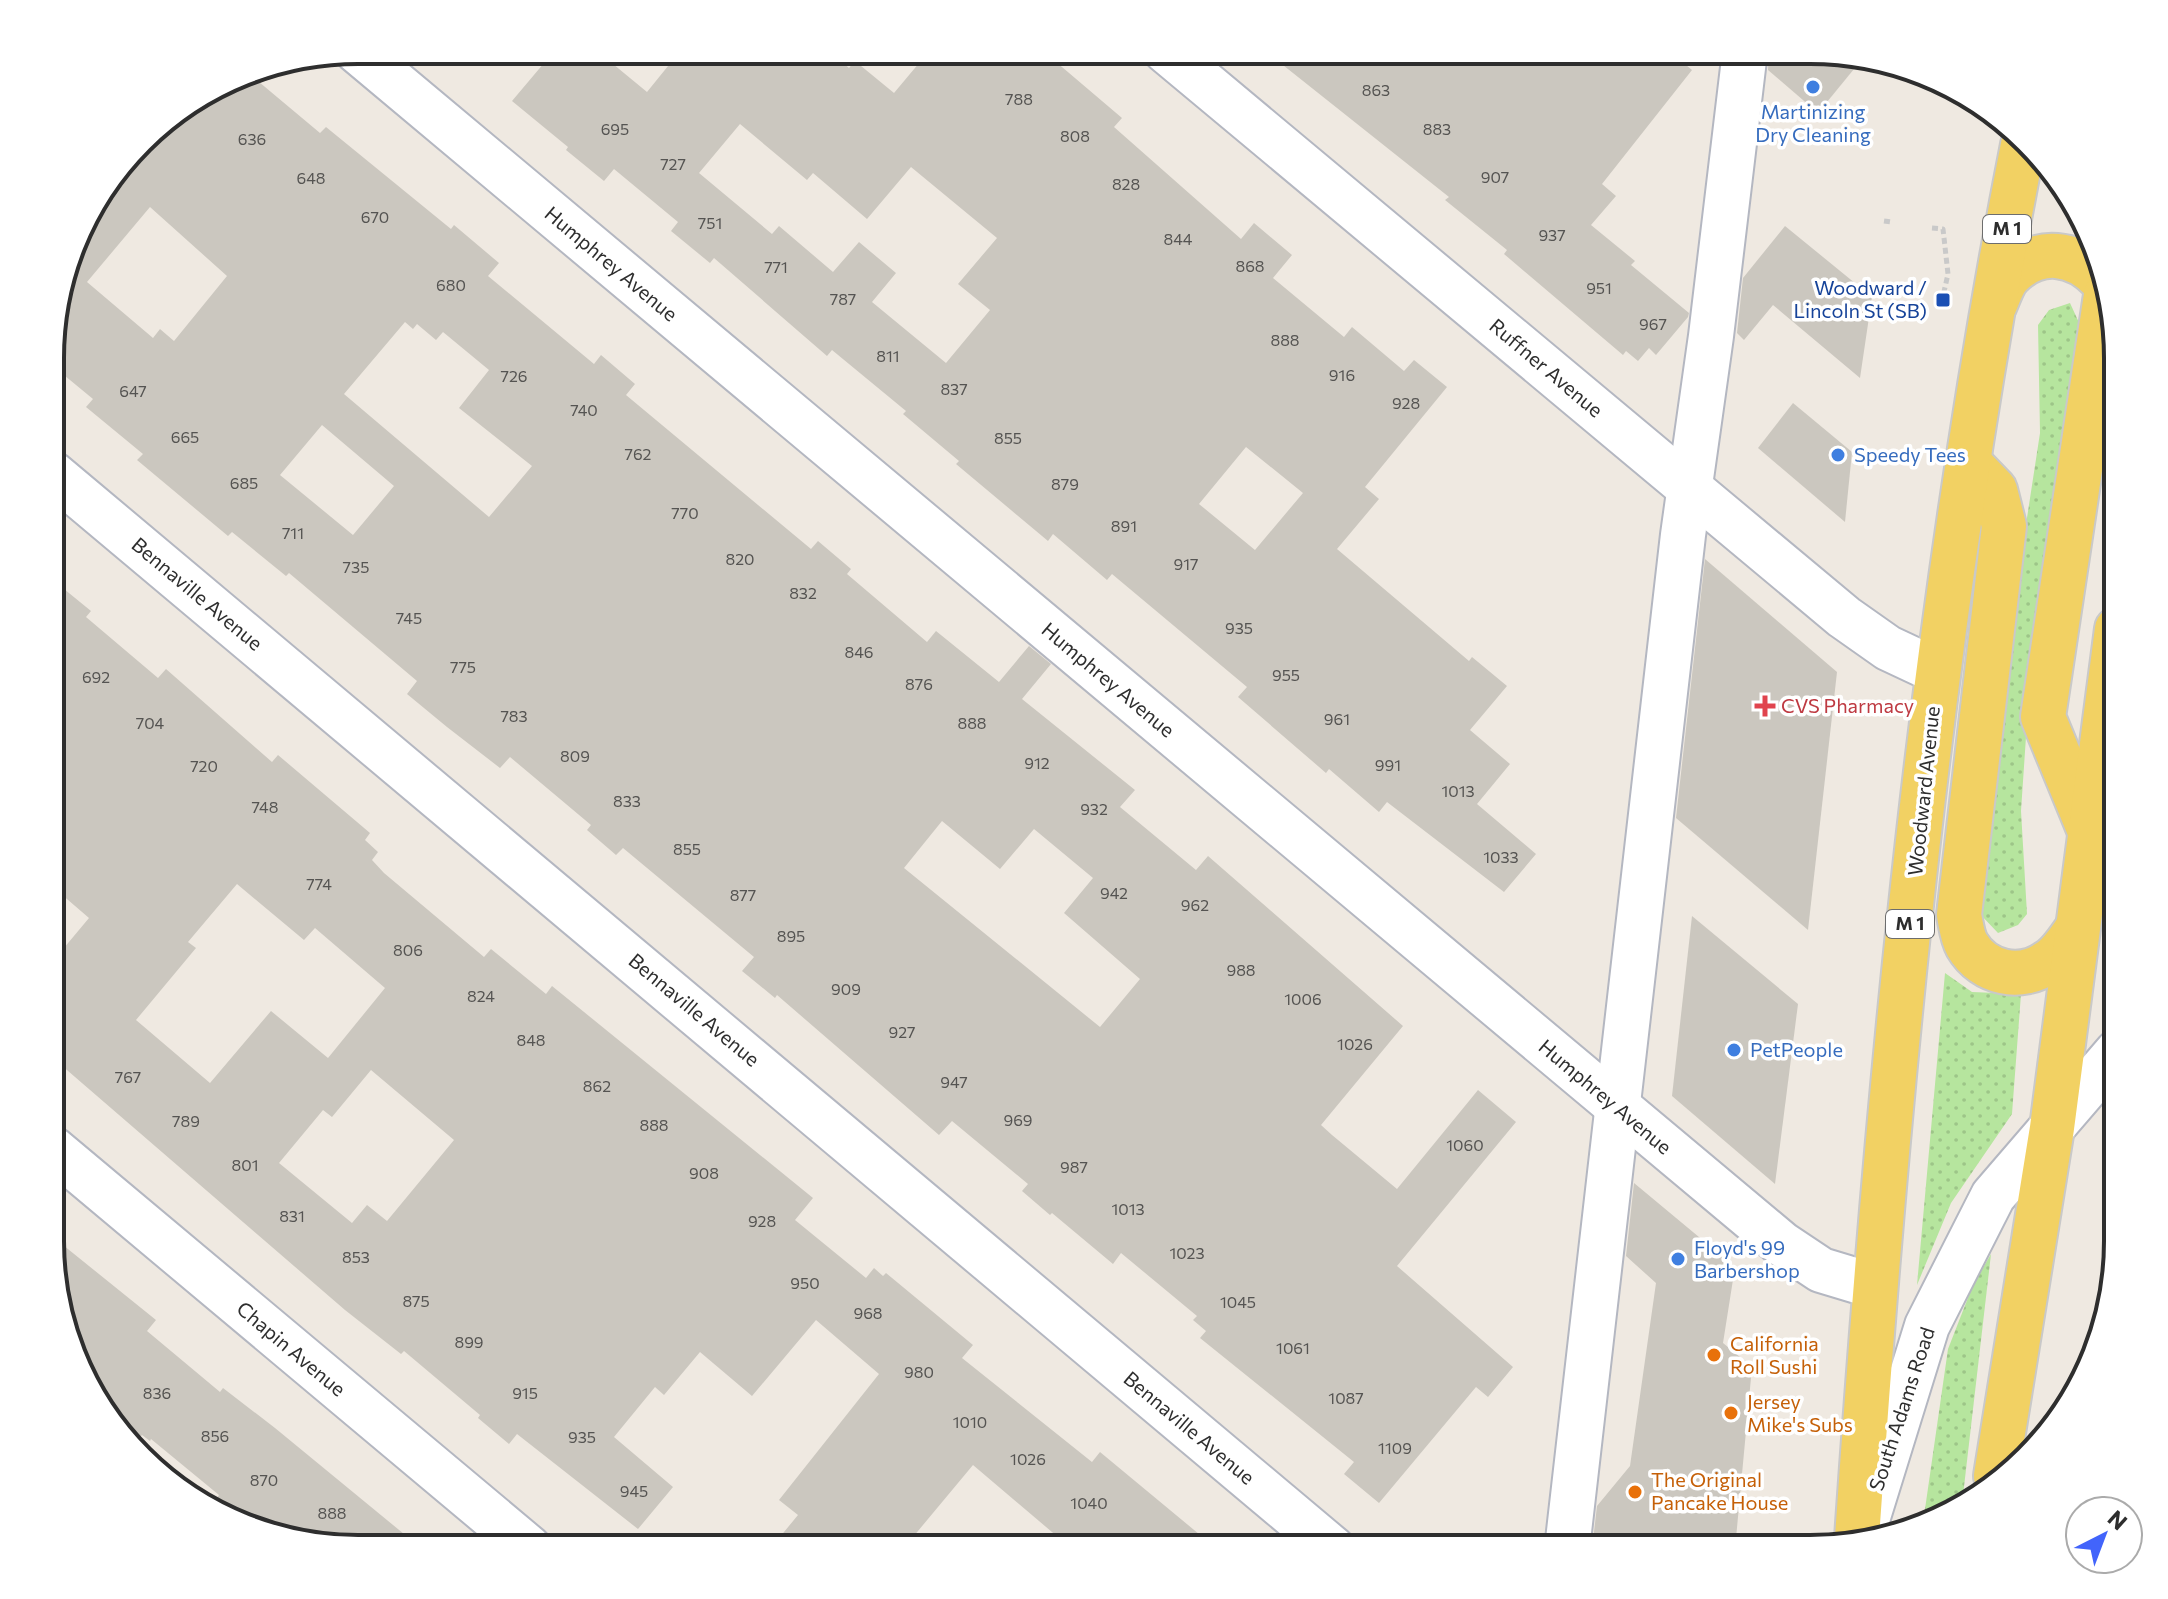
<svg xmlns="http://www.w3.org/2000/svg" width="2168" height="1599" font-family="Commissioner,sans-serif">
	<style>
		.grass { fill: url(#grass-dots) }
		.building { fill: #cbc7bf; fill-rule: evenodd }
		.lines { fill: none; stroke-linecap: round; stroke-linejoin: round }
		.minor-casing { stroke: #b4b7c1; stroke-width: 48 }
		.major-casing { stroke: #c9c9c9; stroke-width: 48 }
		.path { stroke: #c9c9c9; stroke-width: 5; stroke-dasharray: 6 4; stroke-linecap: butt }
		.minor { stroke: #fff; stroke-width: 44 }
		.major { stroke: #f2d163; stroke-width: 44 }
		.shop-dot { fill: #3f7fe0; stroke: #fff; stroke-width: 3 }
		.transit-dot { fill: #1a4fb4; stroke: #fff; stroke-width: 3 }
		.health-dot { fill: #e0444e; stroke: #fff; stroke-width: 3 }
		.food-dot { fill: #e8710a; stroke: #fff; stroke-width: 3 }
		.labels { text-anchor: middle; stroke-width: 7; stroke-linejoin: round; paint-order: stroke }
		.number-label { font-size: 16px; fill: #555452 }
		.shield { fill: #fff; stroke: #6d6d6d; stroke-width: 2 }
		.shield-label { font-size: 18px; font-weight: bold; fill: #2e2e2e }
		.shop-label { font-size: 20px; fill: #366cbe; stroke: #fff; text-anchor: start }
		.street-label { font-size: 20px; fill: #2e2e2e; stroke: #fff }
		.transit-label { font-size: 20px; fill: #164399; stroke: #fff; text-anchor: end }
		.health-label { font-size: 20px; fill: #be3a42; stroke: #fff; text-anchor: start }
		.food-label { font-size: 20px; fill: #c56008; stroke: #fff; text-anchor: start }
		.rim { fill: none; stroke: #2e2e2e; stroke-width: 4 }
	</style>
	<defs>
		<pattern id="grass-dots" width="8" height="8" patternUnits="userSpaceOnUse" patternTransform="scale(2)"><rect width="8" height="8" fill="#b6e59e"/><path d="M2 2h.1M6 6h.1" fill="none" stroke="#9dc588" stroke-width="1.8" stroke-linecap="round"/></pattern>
	</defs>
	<rect width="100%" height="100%" fill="#efe9e1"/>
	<!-- grass -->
	<g class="grass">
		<path d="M2070 303 2081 327 2028 707 2021 811 2027 914 2018 925 1998 933 1979 913 2000 694 2040 433 2038 325 2049 310Z"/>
		<path d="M1945 973 1972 992 2021 994 2012 1114 1951 1203 1917 1285Z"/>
		<path d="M1991 1254 1962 1504 1946 1517 1923 1523 1948 1349 1973 1285Z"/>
	</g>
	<!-- building -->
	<g class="building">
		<path d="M555 50H596L647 92 681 50H828L849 68 855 61 894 93 930 50H1042L1122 118 1114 127 1241 239 1254 223 1292 255 1273 278 1344 337 1352 327 1404 371 1414 360 1447 387 1365 487 1379 499 1337 549 1469 661 1472 657 1507 686 1470 730 1510 764 1477 804 1536 854 1504 892 1387 802 1379 812 1329 769 1326 773 1238 697 1247 687 1112 574 1107 580 1053 534 1048 541 956 464 959 461 903 414 906 411 832 350 827 356 714 258 710 263 671 231 678 222 614 169 604 181 566 150 568 147 512 101ZM740 124 807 180 813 173 867 219 911 167 997 238 958 284 990 310 946 363 872 302 896 273 859 242 833 272 779 226 772 234 699 173ZM1246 447 1303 493 1255 550 1199 504Z"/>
		<path d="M1264 50 1669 51 1692 70 1602 184 1616 196 1591 225 1635 261 1631 265 1689 313 1688 317 1656 355 1649 348 1638 361 1626 351 1623 355 1504 254 1507 250 1445 200 1449 197Z"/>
		<path d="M1769 51H1830L1863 58 1818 113 1768 70Z"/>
		<path d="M247 72 320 133 326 127 451 229 454 225 499 263 488 276 594 364 601 355 635 384 626 395 811 549 818 541 851 569 847 574 927 642 936 631 999 682 1029 646 1051 664 1022 699 1135 790 1120 807 1196 870 1208 856 1403 1026 1321 1125 1332 1135 1397 1189 1478 1090 1516 1122 1397 1266 1513 1367 1488 1397 1476 1387 1379 1503 1344 1474 1354 1462 1200 1338 1206 1331 1193 1320 1197 1316 1121 1253 1113 1264 1052 1213 1050 1215 1022 1191 1028 1184 952 1121 939 1135 777 995 775 998 742 971 754 957 623 848 616 855 587 830 591 825 510 757 500 768 447 727 407 694 417 681 289 573 286 576 232 532 228 536 137 460 143 454 86 407 93 399 53 366V318L81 224 161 130 156 126ZM150 207 227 276 174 341 160 329 153 338 87 282ZM405 322 413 329 417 324 436 340 443 332 489 370 459 408 532 466 489 517 344 394ZM322 425 394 486 353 535 280 475ZM942 821 1000 869 1034 829 1093 878 1064 913 1140 979 1100 1027 904 868Z"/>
		<path d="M1785 226 1872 297 1860 378 1773 305 1744 340 1737 333 1743 278Z"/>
		<path d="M1793 403 1852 452 1845 522 1758 448Z"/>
		<path d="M1705 559 1837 672 1808 930 1676 818Z"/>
		<path d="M53 580 91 611 86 617 158 678 166 669 272 762 278 755 370 833 365 840 378 852 372 860 384 873 484 957 491 949 546 994 552 986 813 1198 795 1220 866 1278 874 1268 883 1276 886 1273 973 1345 962 1358 1092 1462 1100 1452 1217 1549H1072L973 1465 903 1549H770L798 1515 779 1500 879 1374 816 1320 752 1396 700 1352 664 1395 655 1387 614 1437 673 1487 638 1529 517 1434 509 1444 478 1418 480 1415 404 1351 401 1354 345 1310 53 1058V961L89 918 53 887ZM237 884 304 940 315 928 385 988 328 1058 271 1011 210 1083 136 1020 196 948 188 942ZM371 1070 454 1140 387 1221 367 1205 352 1223 279 1163 323 1110 332 1117Z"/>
		<path d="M1692 916 1798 1004 1775 1184 1672 1096Z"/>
		<path d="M1634 1183 1735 1267 1723 1343 1752 1367 1735 1549H1592L1597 1506 1630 1466 1656 1283 1626 1256Z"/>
		<path d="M53 1237 156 1320 147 1331 220 1392 223 1388 275 1428 421 1548H338L250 1528 216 1500 219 1495 151 1439 150 1441 142 1435 134 1444 91 1394 53 1281Z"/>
	</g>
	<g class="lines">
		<!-- minor casing -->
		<g class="minor-casing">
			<g id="minor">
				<path d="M356 50 1782 1244 1821 1270 1874 1286"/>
				<path d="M1165 50 1844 617 1888 648 1937 671"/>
				<path d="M53 474 1333 1549"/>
				<path d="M53 1149 529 1548"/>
				<path d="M1866 1523 1927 1326 1993 1196 2117 1052"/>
				<path d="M1567 1549 1683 535 1711 336 1745 51"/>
			</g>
		</g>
		<!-- major casing -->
		<g class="major-casing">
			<g id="major">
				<path d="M1995 304C1999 295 2003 282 2010 275 2039 246 2075 252 2101 279"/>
				<path d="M1968 462 1995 490 2004 526 1959 915C1961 924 1962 936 1967 945 1984 974 2021 981 2048 962 2060 955 2069 940 2077 929"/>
				<path d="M2089 829 2043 717 2106 295"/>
				<path d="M1996 1476 2052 1128 2117 629"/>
				<path d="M1857 1538C1889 1072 1933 604 2023 145"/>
			</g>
		</g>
		<!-- path -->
		<g class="path">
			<path d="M2061 200 2079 213"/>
			<path d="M1884 221 1891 222"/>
			<path d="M1932 228 1943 229 1948 274 1943 296"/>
		</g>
		<!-- minor -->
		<use href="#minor" class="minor"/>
		<!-- major -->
		<use href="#major" class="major"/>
	</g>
	<!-- markers -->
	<g class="shop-dot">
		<circle cx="1813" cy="87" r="8"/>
		<circle cx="1838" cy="455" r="8"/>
		<circle cx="1734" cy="1050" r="8"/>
		<circle cx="1678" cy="1259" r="8"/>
	</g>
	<rect class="transit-dot" x="1935" y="292" width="16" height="16" rx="4"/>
	<path class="health-dot" d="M1761 694h8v8h8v8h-8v8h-8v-8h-8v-8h8z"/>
	<g class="food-dot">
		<circle cx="1714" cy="1355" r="8"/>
		<circle cx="1731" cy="1413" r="8"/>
		<circle cx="1635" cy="1492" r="8"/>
	</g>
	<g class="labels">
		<!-- number labels -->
		<g class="number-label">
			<text x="1376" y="96">863</text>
			<text x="1019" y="105">788</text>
			<text x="615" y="135">695</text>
			<text x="1437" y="135">883</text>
			<text x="1075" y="142">808</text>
			<text x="252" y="145">636</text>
			<text x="673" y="170">727</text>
			<text x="1495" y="183">907</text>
			<text x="311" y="184">648</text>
			<text x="1126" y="190">828</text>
			<text x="375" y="223">670</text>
			<text x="710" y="229">751</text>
			<text x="1552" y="241">937</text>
			<text x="1178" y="245">844</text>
			<text x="1250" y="272">868</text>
			<text x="776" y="273">771</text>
			<text x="451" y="291">680</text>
			<text x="1599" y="294">951</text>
			<text x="843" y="305">787</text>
			<text x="1653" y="330">967</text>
			<text x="1285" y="346">888</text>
			<text x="888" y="362">811</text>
			<text x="1342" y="381">916</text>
			<text x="514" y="382">726</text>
			<text x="954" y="395">837</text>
			<text x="133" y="397">647</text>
			<text x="1406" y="409">928</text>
			<text x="584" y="416">740</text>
			<text x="185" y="443">665</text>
			<text x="1008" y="444">855</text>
			<text x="638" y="460">762</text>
			<text x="244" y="489">685</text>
			<text x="1065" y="490">879</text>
			<text x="685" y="519">770</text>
			<text x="1124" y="532">891</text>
			<text x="293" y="539">711</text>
			<text x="740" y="565">820</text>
			<text x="1186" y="570">917</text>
			<text x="356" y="573">735</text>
			<text x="803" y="599">832</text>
			<text x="409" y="624">745</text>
			<text x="1239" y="634">935</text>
			<text x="859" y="658">846</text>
			<text x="463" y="673">775</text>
			<text x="1286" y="681">955</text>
			<text x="96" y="683">692</text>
			<text x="919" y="690">876</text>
			<text x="514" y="722">783</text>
			<text x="1337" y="725">961</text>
			<text x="150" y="729">704</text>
			<text x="972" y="729">888</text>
			<text x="575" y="762">809</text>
			<text x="1037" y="769">912</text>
			<text x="1388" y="771">991</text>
			<text x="204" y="772">720</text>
			<text x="1458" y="797">1013</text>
			<text x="627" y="807">833</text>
			<text x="265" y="813">748</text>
			<text x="1094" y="815">932</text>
			<text x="687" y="855">855</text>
			<text x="1501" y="863">1033</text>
			<text x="319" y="890">774</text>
			<text x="1114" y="899">942</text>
			<text x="743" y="901">877</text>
			<text x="1195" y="911">962</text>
			<text x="791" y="942">895</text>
			<text x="408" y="956">806</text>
			<text x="1241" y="976">988</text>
			<text x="846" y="995">909</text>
			<text x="481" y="1002">824</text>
			<text x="1303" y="1005">1006</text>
			<text x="902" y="1038">927</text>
			<text x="531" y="1046">848</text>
			<text x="1355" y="1050">1026</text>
			<text x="128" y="1083">767</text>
			<text x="954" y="1088">947</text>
			<text x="597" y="1092">862</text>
			<text x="1018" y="1126">969</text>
			<text x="186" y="1127">789</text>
			<text x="654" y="1131">888</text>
			<text x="1465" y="1151">1060</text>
			<text x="245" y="1171">801</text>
			<text x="1074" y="1173">987</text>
			<text x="704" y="1179">908</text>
			<text x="1128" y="1215">1013</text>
			<text x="292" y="1222">831</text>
			<text x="762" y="1227">928</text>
			<text x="1187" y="1259">1023</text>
			<text x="356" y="1263">853</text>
			<text x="805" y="1289">950</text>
			<text x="416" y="1307">875</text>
			<text x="1238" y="1308">1045</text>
			<text x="868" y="1319">968</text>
			<text x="469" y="1348">899</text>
			<text x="1293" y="1354">1061</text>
			<text x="919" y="1378">980</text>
			<text x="157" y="1399">836</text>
			<text x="525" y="1399">915</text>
			<text x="1346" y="1404">1087</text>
			<text x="970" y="1428">1010</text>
			<text x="215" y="1442">856</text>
			<text x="582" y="1443">935</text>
			<text x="1395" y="1454">1109</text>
			<text x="1028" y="1465">1026</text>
			<text x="264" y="1486">870</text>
			<text x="634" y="1497">945</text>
			<text x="1089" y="1509">1040</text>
			<text x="332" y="1519">888</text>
		</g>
		<!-- shield labels -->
		<g class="shield">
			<rect x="1983" y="215" width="48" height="28" rx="6"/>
			<rect x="1886" y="910" width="48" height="28" rx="6"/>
		</g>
		<g class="shield-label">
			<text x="2007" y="235">M 1</text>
			<text x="1910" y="930">M 1</text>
		</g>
		<!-- shop labels -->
		<g class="shop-label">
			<text x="1813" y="119" text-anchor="middle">Martinizing<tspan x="1813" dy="23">Dry Cleaning</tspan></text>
			<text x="1854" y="462">Speedy Tees</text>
			<text x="1750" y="1057">PetPeople</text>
			<text x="1694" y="1255">Floyd's 99<tspan x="1694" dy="23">Barbershop</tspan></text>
		</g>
		<!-- street labels -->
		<g class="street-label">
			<text transform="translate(611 264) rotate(40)" y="7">Humphrey Avenue</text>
			<text transform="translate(1546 368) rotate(40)" y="7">Ruffner Avenue</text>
			<text transform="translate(197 594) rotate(40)" y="7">Bennaville Avenue</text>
			<text transform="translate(1108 680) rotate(40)" y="7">Humphrey Avenue</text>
			<text transform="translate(1924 791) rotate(-84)" y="7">Woodward Avenue</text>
			<text transform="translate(694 1010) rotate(40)" y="7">Bennaville Avenue</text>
			<text transform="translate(1605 1097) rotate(40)" y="7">Humphrey Avenue</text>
			<text transform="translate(291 1349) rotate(40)" y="7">Chapin Avenue</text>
			<text transform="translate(1902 1409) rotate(-72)" y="7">South Adams Road</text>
			<text transform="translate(1189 1428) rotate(40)" y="7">Bennaville Avenue</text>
		</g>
		<!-- transit labels -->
		<g class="transit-label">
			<text x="1927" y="295">Woodward /<tspan x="1927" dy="23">Lincoln St (SB)</tspan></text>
		</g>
		<!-- health labels -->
		<g class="health-label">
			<text x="1781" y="713">CVS Pharmacy</text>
		</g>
		<!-- food labels -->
		<g class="food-label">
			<text x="1730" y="1351">California<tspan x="1730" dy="23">Roll Sushi</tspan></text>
			<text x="1747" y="1409">Jersey<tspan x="1747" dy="23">Mike's Subs</tspan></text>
			<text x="1651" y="1487">The Original<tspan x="1651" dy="23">Pancake House</tspan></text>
		</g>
	</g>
	<!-- crop -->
	<path d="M0 0H2168V1599H0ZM358 64H1810A294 294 0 0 1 2104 358V1241A294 294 0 0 1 1810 1535H358A294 294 0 0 1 64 1241V358A294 294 0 0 1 358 64Z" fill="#fff" fill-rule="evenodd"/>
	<path class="rim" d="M358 64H1810A294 294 0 0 1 2104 358V1241A294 294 0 0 1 1810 1535H358A294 294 0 0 1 64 1241V358A294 294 0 0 1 358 64Z"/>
	<!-- north arrow -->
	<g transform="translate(2104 1535) rotate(42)"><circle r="38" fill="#ffffff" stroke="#ababab" stroke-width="2"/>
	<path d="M0-6L14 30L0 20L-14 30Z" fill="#4264fb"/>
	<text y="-12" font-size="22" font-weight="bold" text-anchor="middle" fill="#2e2e2e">N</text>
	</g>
</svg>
